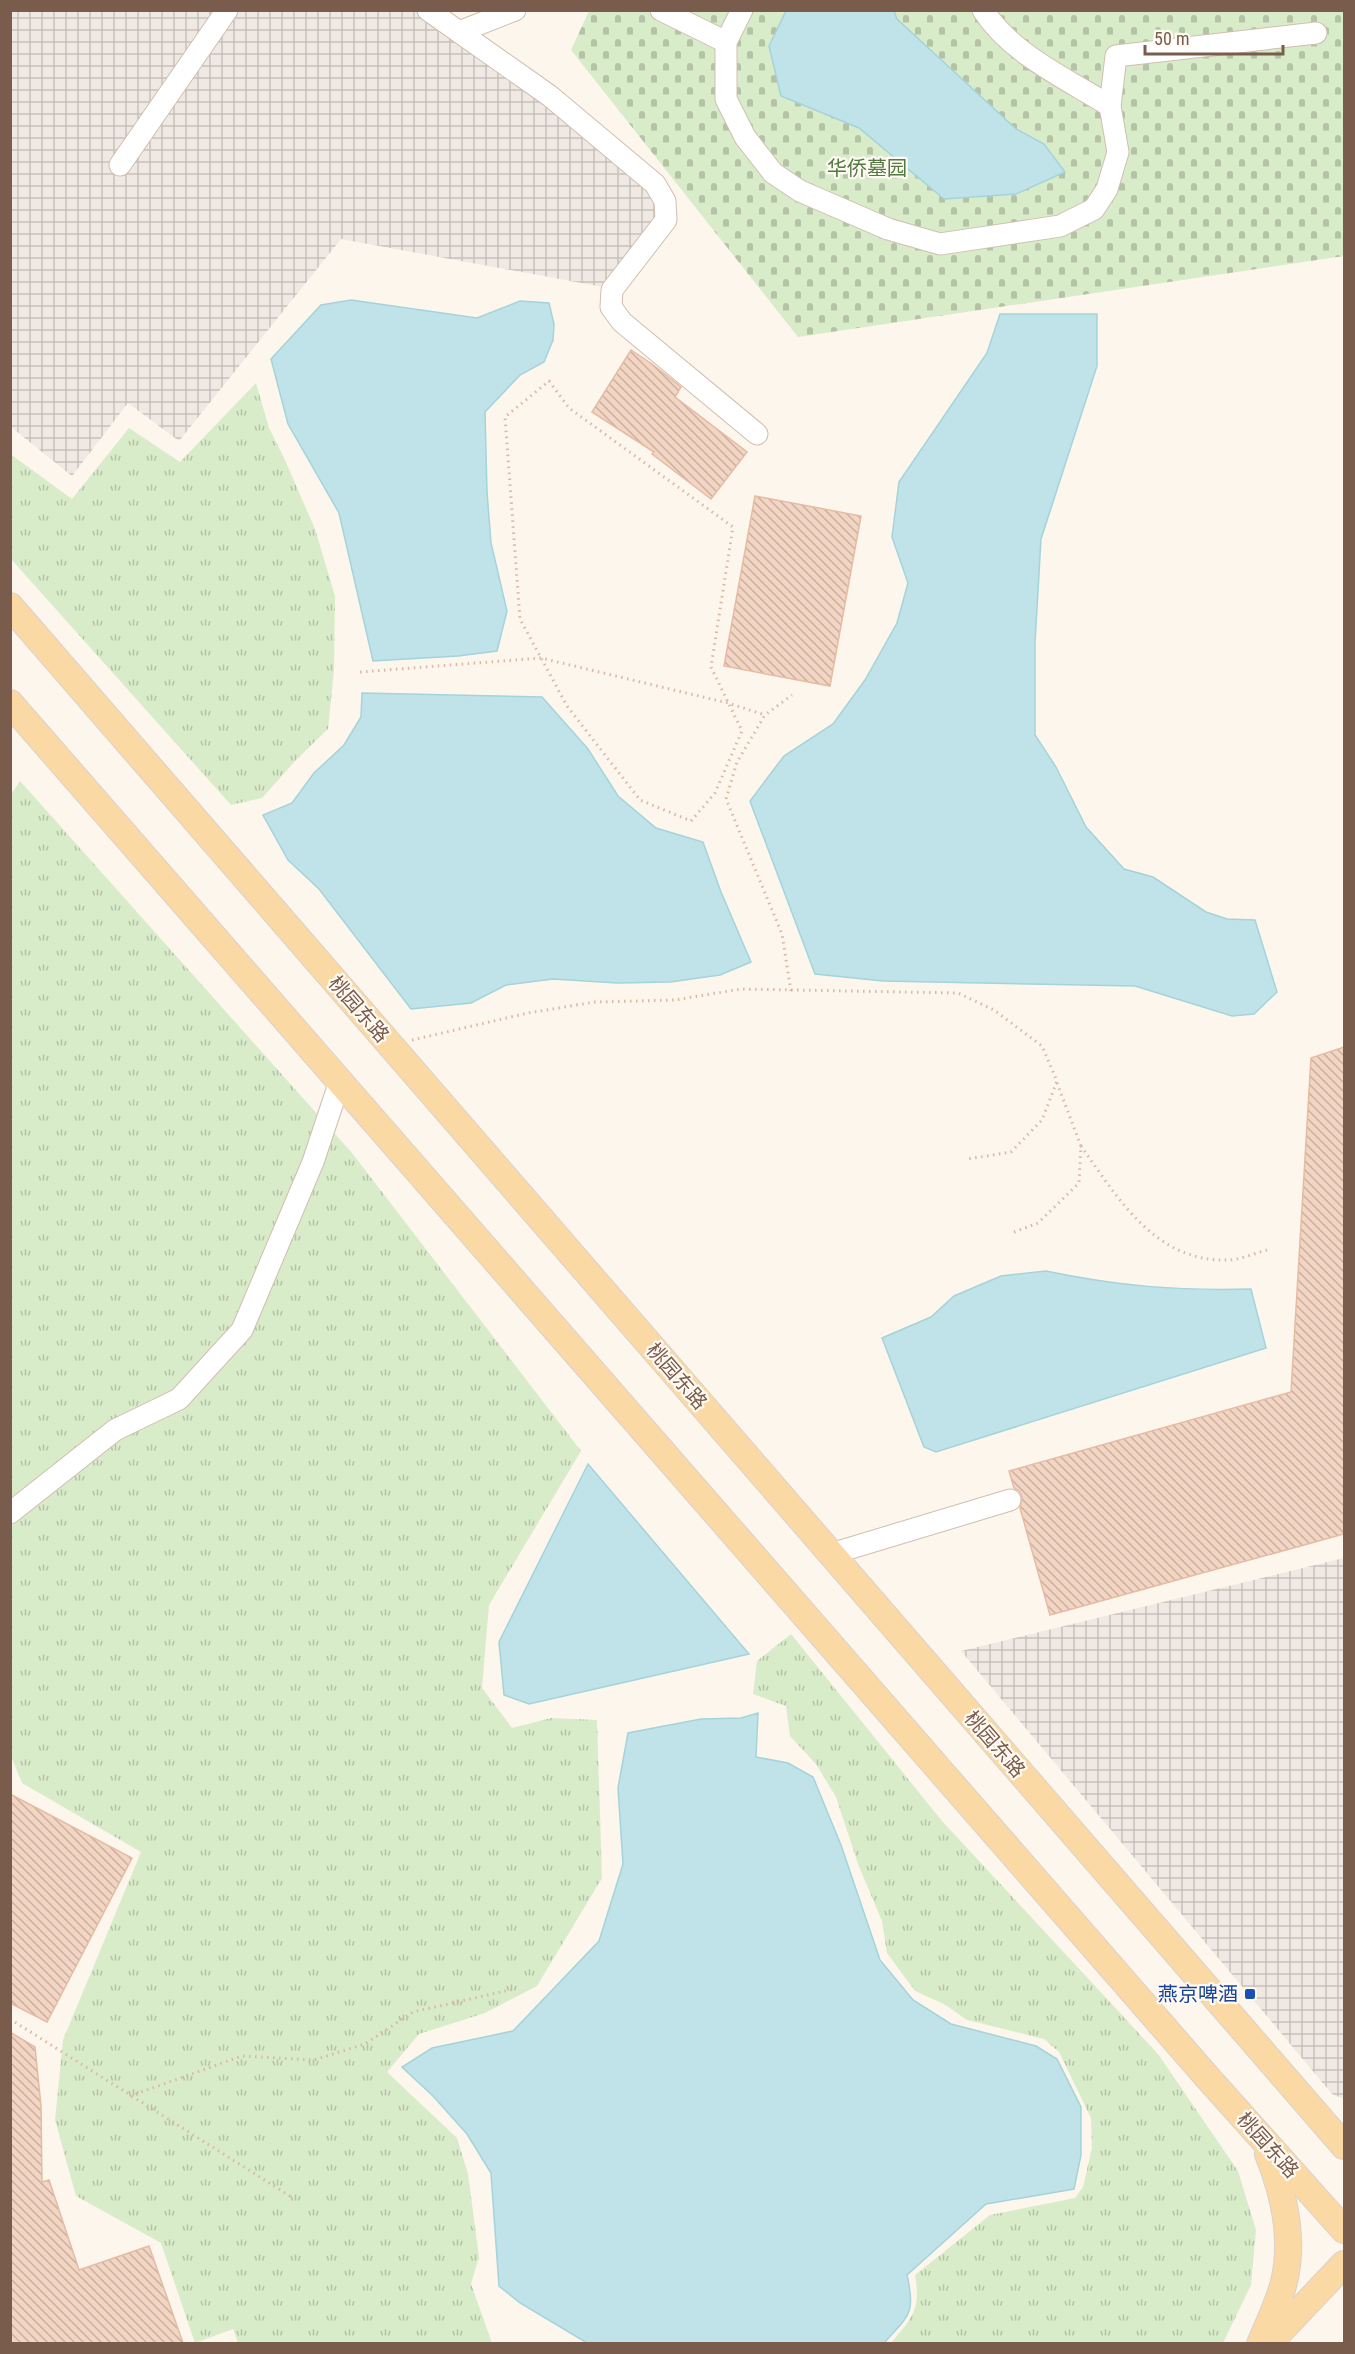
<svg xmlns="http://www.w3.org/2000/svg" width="1355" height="2354" font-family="'Roboto Condensed','Noto Sans SC',sans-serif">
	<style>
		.industrial { fill: url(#industrial-grid) }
		.grass { fill: url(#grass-tufts) }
		.cemetery { fill: url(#cemetery-stones) }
		.water { fill: #bfe3e8; stroke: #a5d3da; stroke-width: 1.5 }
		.building { fill: url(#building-back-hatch); stroke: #e6bba3; stroke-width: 1.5 }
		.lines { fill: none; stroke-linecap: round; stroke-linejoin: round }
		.minor-casing { stroke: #d1beb0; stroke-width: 23 }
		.major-casing { stroke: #dad1cd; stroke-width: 28 }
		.path { stroke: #d9b8a5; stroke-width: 3; stroke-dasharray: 1.5 4.5; stroke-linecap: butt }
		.minor { stroke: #fff; stroke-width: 21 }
		.major { stroke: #fbd9a5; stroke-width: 26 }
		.transit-dot { fill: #1a4fb4; stroke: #fffaf3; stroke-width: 2 }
		.labels { text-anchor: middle; stroke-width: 4.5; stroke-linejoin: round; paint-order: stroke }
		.park-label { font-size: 20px; fill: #537a41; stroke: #fffaf3 }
		.street-label { font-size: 20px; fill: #7a5c4d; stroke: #fffaf3 }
		.transit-label { font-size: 20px; fill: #164399; stroke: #fffaf3; text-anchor: end }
	</style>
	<defs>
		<pattern id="industrial-grid" width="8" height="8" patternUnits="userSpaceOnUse" patternTransform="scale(1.5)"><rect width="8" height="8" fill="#efe9e4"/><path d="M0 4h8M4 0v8" fill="none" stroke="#c7c0bb"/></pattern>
		<pattern id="grass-tufts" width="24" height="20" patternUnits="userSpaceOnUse" patternTransform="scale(1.5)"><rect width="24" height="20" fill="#d8ecc9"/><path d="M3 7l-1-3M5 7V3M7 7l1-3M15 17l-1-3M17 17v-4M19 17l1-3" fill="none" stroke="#b4c2a5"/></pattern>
		<pattern id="cemetery-stones" width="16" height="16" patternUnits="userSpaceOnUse" patternTransform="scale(1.5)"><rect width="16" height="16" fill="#d8ecc9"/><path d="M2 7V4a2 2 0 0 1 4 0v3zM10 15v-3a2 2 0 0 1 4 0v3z" fill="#b4c2a5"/></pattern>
		<pattern id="building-back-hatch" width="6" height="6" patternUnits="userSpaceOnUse" patternTransform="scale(1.5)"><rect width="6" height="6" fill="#f3d5c3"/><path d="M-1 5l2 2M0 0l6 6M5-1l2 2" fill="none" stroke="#cab0a1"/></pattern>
	</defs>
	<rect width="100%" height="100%" fill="#fdf6ec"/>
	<!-- industrial -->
	<g class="industrial">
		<path d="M10 11H415L545 101 656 196 659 216 603 287 341 239 179 441 128 403 72 476 11 427Z"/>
		<path d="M1344 1558V2099L1332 2094 961 1651Z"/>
	</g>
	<!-- grass -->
	<g class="grass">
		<path d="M256 383 269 428 284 458 315 529 335 596 334 670 328 729 296 760 262 798 231 805 11 559V458L13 456 72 499 129 428 180 462Z"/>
		<path d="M20 781 352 1153 581 1451 489 1605 482 1688 512 1728 551 1718 597 1720 602 1878 537 1986 485 2013 419 2034 387 2072 457 2138 468 2174 479 2257 471 2284 492 2343H238L233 2329 195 2343 161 2243 76 2196 55 2120 63 2040 141 1852 22 1783 11 1756 10 796Z"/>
		<path d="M791 1634 942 1821 1158 2054 1238 2171 1256 2230 1251 2285 1223 2343H891C912 2318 921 2310 915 2275L990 2215 1075 2198 1083 2187 1092 2148 1091 2118 1059 2052 1044 2039 967 2020 944 2004 915 1991 887 1953 882 1921 858 1864 836 1797 816 1764 790 1736 786 1706 753 1694 757 1661Z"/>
	</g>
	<!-- cemetery -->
	<path class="cemetery" d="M589 11H1344V256L798 337 571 50Z"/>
	<!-- water -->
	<g class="water">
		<path d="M786 11H894L897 19 1016 129 1044 144 1065 172 1016 194 944 199 859 128 781 96 769 46Z"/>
		<path d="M351 300 477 318 520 301 549 303 554 324 553 340 544 362 520 375 485 412 487 492 491 543 507 611 497 651 458 656 373 661 339 513 288 424 271 359 321 305Z"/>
		<path d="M1000 314H1097V366L1041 539 1035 642V735L1056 767 1086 827 1124 869 1153 877 1206 912 1227 919 1255 920 1277 992 1254 1014 1232 1016 1135 986 883 981 815 974 750 801 784 756 833 724 865 680 897 623 908 583 892 537 899 482 987 353Z"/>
		<path d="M362 693 542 697 588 749 618 796 656 828 703 842 721 892 751 962 720 975 670 982 617 983 553 979 506 985 471 1003 411 1009 319 889 288 860 263 815 292 803 314 773 344 745 361 717Z"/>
		<path d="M1046 1271C1117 1286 1178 1291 1251 1289L1266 1348 936 1452 924 1447 882 1338 931 1317 954 1296 1001 1276Z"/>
		<path d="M588 1464 749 1654 529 1704 504 1695 499 1642Z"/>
		<path d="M758 1713 756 1757 788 1763 813 1777 841 1845 880 1960 913 2000 951 2024 1036 2046 1057 2059 1081 2107V2155L1074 2189 986 2204 907 2275C916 2314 909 2315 884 2343H587L520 2303 499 2286 491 2173 467 2134 433 2096 402 2067 432 2048 513 2031 599 1941 623 1864 618 1788 628 1733 701 1719 741 1718Z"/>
	</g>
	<!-- building -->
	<g class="building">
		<path d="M631 350 652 364 681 387 675 397 747 452 711 499 652 454 654 452 592 412Z"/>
		<path d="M755 496 861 516 830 686 724 666Z"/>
		<path d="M1344 1047V1534L1050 1615 1020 1508 1022 1497 1019 1491 1014 1488 1009 1471 1291 1392 1311 1058Z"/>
		<path d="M10 1794 132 1858 47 2022 10 2003Z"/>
		<path d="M10 2032 35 2047 41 2106 42 2182 49 2180 79 2270 149 2246 183 2343H10Z"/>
	</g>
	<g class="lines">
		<!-- minor casing -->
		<g class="minor-casing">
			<g id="minor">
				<path d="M428 10 550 96 655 184 665 201 666 220 612 290 611 307 622 322 757 434"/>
				<path d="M661 10 726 42"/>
				<path d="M742 10 726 42V99L745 137 773 173 800 191 888 229 940 244 1060 226 1094 209 1107 189 1118 152 1110 106 1116 56 1316 33"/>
				<path d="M983 10C1011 54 1067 79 1110 106"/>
				<path d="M459 32 515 10"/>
				<path d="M120 165 227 10"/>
				<path d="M10 1513 115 1430 179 1399 242 1330 313 1162 340 1081"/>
				<path d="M831 1554 1010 1500"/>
			</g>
		</g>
		<!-- major casing -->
		<g class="major-casing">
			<g id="major">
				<path d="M10 606 1344 2146"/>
				<path d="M10 703 1208 2078 1344 2230"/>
				<path d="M1260 2344C1268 2325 1277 2306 1283 2286 1295 2241 1285 2196 1268 2154"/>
				<path d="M1268 2344 1344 2264"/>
			</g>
		</g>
		<!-- path -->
		<g class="path">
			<path d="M549 381 569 408 733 527 711 667 742 731 715 793 691 821 640 800 567 706 520 619 505 417Z"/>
			<path d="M360 672 541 658 728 703 765 715"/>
			<path d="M791 991 782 934 726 799 737 762 765 715 792 695"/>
			<path d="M412 1040 528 1013 595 1002 675 1000 741 989 958 993 994 1010 1042 1046 1057 1081 1042 1120 1011 1152 968 1159"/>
			<path d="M1081 1146C1118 1198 1155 1262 1227 1260 1240 1260 1255 1253 1267 1250"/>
			<path d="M1014 1232 1038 1223 1079 1183 1081 1146 1057 1083"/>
			<path d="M10 2019 293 2198"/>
			<path d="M130 2096 242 2056 314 2060 365 2044 413 2012 514 1989"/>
		</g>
		<!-- minor -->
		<use href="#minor" class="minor"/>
		<!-- major -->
		<use href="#major" class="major"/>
	</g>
	<!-- markers -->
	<rect class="transit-dot" x="1244" y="1988" width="12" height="12" rx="3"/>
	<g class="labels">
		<!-- park labels -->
		<g class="park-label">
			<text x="867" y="175">华侨墓园</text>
		</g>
		<!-- street labels -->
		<g class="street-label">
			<text transform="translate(359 1009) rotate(49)" y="7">桃园东路</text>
			<text transform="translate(677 1376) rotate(49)" y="7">桃园东路</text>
			<text transform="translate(995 1744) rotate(49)" y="7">桃园东路</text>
			<text transform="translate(1268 2145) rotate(48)" y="7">桃园东路</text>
		</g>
		<!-- transit labels -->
		<g class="transit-label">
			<text x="1238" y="2001">燕京啤酒</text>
		</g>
	</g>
	<!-- border -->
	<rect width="1355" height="2354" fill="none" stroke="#7a5c4d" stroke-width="24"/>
	<!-- scale -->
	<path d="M1145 45v9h138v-9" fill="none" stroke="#7a5c4d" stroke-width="3"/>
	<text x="1154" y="45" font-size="18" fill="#7a5c4d" stroke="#fffaf3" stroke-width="4.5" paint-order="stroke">50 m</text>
</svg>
